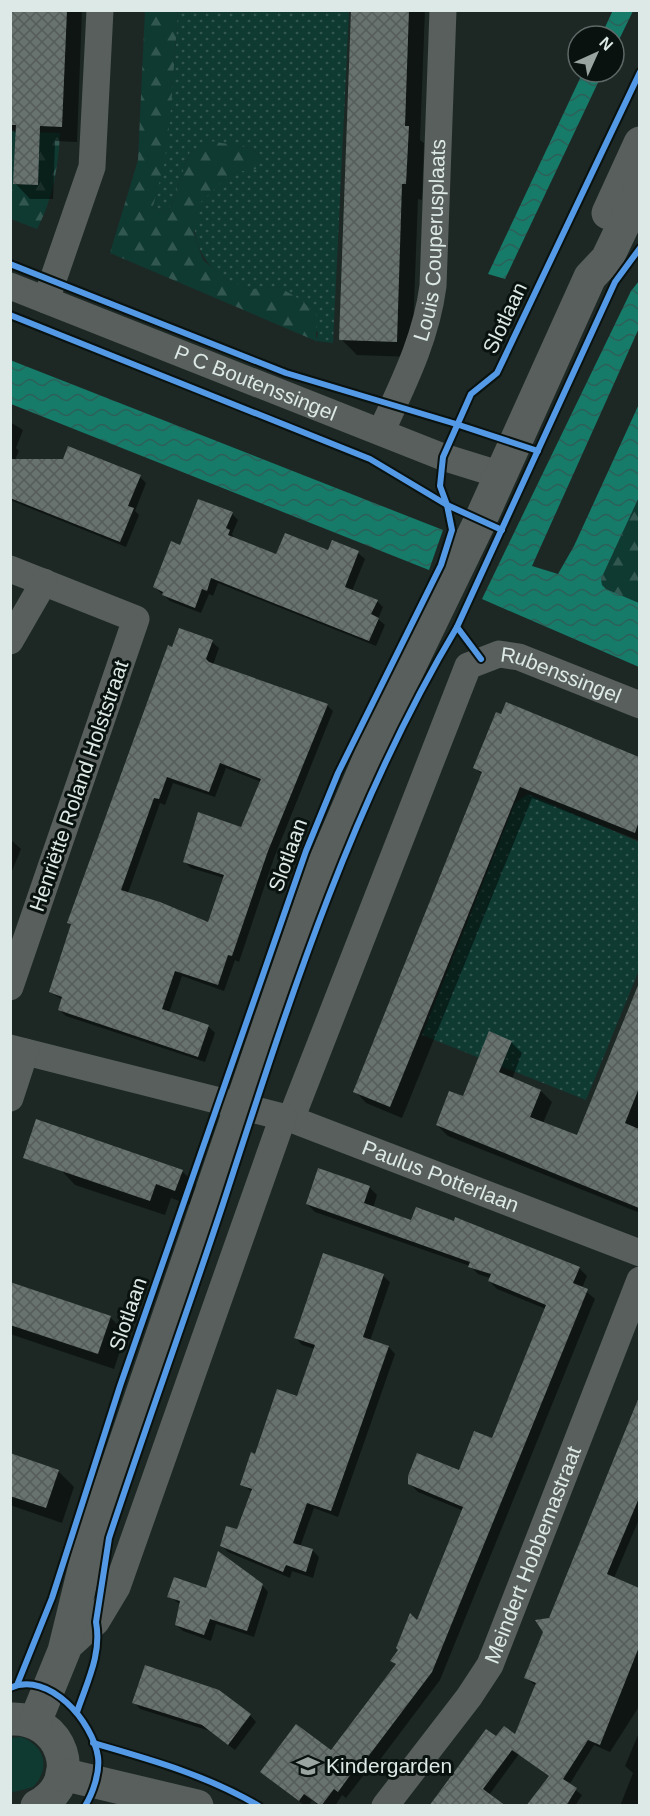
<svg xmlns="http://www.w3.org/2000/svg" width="650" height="1816" font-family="Helvetica,sans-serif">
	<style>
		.grass { fill: url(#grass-dots) }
		.forest { fill: url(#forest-firs) }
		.green { fill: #0f3a32 }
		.water { fill: url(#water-waves) }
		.shadow { fill: #0007; fill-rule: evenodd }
		.building { fill: url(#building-cross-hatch); fill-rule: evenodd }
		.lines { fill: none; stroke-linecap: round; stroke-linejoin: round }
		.street { stroke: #585f5d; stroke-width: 27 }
		.secondary { stroke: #585f5d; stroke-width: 33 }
		.cycleway-casing { stroke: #0a1210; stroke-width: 10 }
		.cycleway { stroke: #5399e6; stroke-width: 6 }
		.labels { text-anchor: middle; stroke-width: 6; stroke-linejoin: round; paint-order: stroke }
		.street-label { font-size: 21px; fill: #dde9e6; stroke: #0a1210 }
		.poi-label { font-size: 21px; fill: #dde9e6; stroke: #0a1210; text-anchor: start }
	</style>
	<defs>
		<pattern id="grass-dots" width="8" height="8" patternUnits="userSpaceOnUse" patternTransform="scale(1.5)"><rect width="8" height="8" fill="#0f3a32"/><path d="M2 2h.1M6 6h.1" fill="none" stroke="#325650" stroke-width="1.8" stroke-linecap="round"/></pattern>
		<pattern id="forest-firs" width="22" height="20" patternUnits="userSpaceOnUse" patternTransform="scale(1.5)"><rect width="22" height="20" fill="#0f3a32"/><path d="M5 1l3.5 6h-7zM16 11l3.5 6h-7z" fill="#325650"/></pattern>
		<pattern id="water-waves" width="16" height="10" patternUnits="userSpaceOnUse" patternTransform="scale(1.5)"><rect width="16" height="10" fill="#177b6a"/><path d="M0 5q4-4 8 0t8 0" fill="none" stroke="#2c6058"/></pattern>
		<pattern id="building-cross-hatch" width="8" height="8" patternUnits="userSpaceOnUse" patternTransform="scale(1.5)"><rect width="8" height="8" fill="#68726f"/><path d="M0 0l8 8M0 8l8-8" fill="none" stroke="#555c5a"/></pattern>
	</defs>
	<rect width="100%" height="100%" fill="#1d2825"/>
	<!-- grass -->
	<g class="grass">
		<path d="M178 11H349L333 343 316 341 318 333 279 287C270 288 259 290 251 289 212 282 181 239 201 201 212 181 240 167 259 155L251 148 211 142 190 152 168 213 153 206C170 142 173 77 178 11Z"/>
		<path d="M528 794 639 842V970L586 1100 422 1035 515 803Z"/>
	</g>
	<!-- forest -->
	<g class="forest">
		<path d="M145 11H178L170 120 164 166 153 206 168 213 190 152 210 141 251 148 259 155 260 163 256 169 231 173 201 202 194 233 203 260 227 280 251 289 279 287 301 300 316 314V341L110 253 138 160Z"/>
		<path d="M10 131 60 133C58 168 53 198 37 229L11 219Z"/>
		<path d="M639 497V603L606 589 602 585 601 579Z"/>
	</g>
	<!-- green -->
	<path class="green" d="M21 1737C45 1746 51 1768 33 1787L14 1792 11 1791V1738Z"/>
	<!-- water -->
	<g class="water">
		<path d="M613 10 633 11 614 50V36H601Z"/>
		<path d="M583 72H603L505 279 488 274Z"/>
		<path d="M639 281V328L532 566 558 574 574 546 639 404V497L601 579 602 585 606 589 639 603V667L482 599 631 291Z"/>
		<path d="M10 360 443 530 429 570 11 404Z"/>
	</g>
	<!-- shadow -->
	<g class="shadow">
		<path d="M11 10H82L77 142 55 141 53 199H30L15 183 17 134 10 128Z"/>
		<path d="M353 10H425L420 140 424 143 422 200 418 199 412 357 357 355 341 339Z"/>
		<path d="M10 422 23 430 16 448 19 451 15 460 140 477 146 483 135 511 139 515 126 547 10 500Z"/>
		<path d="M232 514 238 520 232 534 235 540 276 556 358 553 365 559 352 591 377 601 383 607 378 619 385 625 376 646 218 583 213 596 209 594 201 613 170 601 161 593 155 587 180 547Z"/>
		<path d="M212 642 219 648 213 665 327 705 333 711 274 858 239 962 235 960 224 991 182 976 169 1013 208 1026 215 1033 205 1062 66 1016 59 1010 63 1000 50 992 72 926 68 922ZM226 768 261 782 242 829 185 862 191 868 224 878 209 924 128 893 160 803 165 805 173 783 215 797Z"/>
		<path d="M506 704 640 758V841L532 798 402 1118 366 1103 355 1091 483 775 475 768Z"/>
		<path d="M10 839 21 849 10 876Z"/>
		<path d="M640 984V1213L448 1136 437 1125 511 1042 522 1053 512 1079 541 1091 552 1102 543 1123 578 1137Z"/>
		<path d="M60 1169 182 1171 197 1186 190 1205 171 1198 165 1215 75 1185Z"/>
		<path d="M369 1187 377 1195 373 1208 412 1222 579 1268 587 1276 582 1288 595 1299 440 1680 373 1769 370 1767 346 1798 342 1795 335 1806H319L312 1800 309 1806H305L262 1772 332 1752 396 1665 392 1661 418 1622 464 1511 418 1492 410 1484 459 1472 492 1440 546 1309 497 1289 489 1281 490 1278 478 1274 470 1266 315 1212 307 1204Z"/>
		<path d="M324 1255 383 1276 390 1282 370 1341 389 1347 395 1354 338 1517 314 1508 300 1547 313 1551 319 1557 313 1578 292 1571 290 1578 228 1552 221 1545 237 1531 252 1492 242 1484 256 1456 298 1398 315 1349 302 1345 296 1338Z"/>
		<path d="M10 1284 110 1317 126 1333 114 1369 10 1334Z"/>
		<path d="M640 1399V1517L614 1578 640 1590V1705L610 1752 594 1745 569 1785 582 1795 575 1806H535L550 1777 519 1754 489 1795 431 1806 497 1739 515 1737 536 1686 526 1678Z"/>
		<path d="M10 1455 58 1471 74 1487 62 1523 10 1505Z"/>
		<path d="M262 1585 268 1592 254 1637 216 1624 211 1641 183 1631 176 1625 181 1605 169 1596Z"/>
		<path d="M134 1702 250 1715 256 1722 235 1750 210 1731 140 1709Z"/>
		<path d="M640 1730V1806H620L633 1773 625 1766Z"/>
	</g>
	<!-- building -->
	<g class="building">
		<path d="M10 10H67L62 127 40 126 38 185 13 184 16 125H10Z"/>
		<path d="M351 10H409L405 126H409L406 184H402L397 342 339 340Z"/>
		<path d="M68 446 141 475 128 506 134 508 120 542 10 498V459H63Z"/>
		<path d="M198 499 233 512 226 528 230 530 228 535 276 554 285 533 328 550 332 540 359 551 345 587 378 600 371 614 379 618 369 641 211 578 207 591 202 589 195 608 162 595 163 592 153 587 171 541 180 545Z"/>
		<path d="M179 628 213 640 206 659 209 662 328 704 268 851 232 956 228 955 218 985 175 971 162 1009 209 1025 198 1057 58 1010 62 997 49 992 71 924 67 923 168 645 172 647ZM220 763 261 779 241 827 198 812 183 862 224 875 208 922 160 902 121 890 154 798 159 799 167 777 209 792Z"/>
		<path d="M506 702 639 757V821L635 833 520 787 390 1107 353 1092 482 772 473 768 496 712 501 714Z"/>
		<path d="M639 983V1088L625 1123 639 1129V1208L436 1125 449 1091 463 1096 489 1031 512 1041 499 1072 541 1090 530 1117 577 1135Z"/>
		<path d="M36 1119 183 1170 175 1191 156 1184 150 1201 23 1158Z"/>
		<path d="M318 1168 370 1186 364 1203 411 1220 416 1207 454 1221 455 1217 580 1267 573 1283 588 1289 432 1672 364 1762 361 1760 338 1792 334 1789 321 1806 304 1794 299 1801 260 1772 296 1724 331 1750 396 1664 390 1661 398 1650 396 1648 410 1613 417 1620 463 1507 408 1484V1476L417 1453 459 1470 474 1431 492 1438 546 1305 488 1281 491 1274 468 1267 470 1262 306 1204Z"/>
		<path d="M323 1253 384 1274 363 1337 389 1346 331 1511 307 1503 293 1543 313 1549 306 1572 286 1565 283 1572 220 1546 226 1526 237 1529 252 1489 240 1485 251 1452 255 1454 277 1389 297 1396 315 1345 294 1338Z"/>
		<path d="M10 1282 111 1316 98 1354 10 1325Z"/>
		<path d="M639 1397V1498L607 1574 639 1588V1647L600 1745 588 1740 563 1779 577 1788 566 1806H526L549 1776 512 1750 483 1789 506 1806H429L486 1729 496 1736 504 1726 515 1734 536 1683 524 1678 543 1632 535 1620 549 1618Z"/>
		<path d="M10 1453 59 1470 46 1508 10 1496Z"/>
		<path d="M218 1551 263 1584 247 1631 210 1619 204 1635 175 1625 180 1601 167 1597 174 1577 206 1588Z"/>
		<path d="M145 1665 219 1690 251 1714 228 1745 202 1725 132 1703Z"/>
	</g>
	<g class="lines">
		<!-- street -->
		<g class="street">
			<path id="s1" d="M10 286 443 457 501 475"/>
			<path d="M46 300 92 167 100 10"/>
			<path id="s2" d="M381 432C403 384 426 339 433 286L443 10"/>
			<path d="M10 569 136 619 10 987"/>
			<path d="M10 641 44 582"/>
			<path id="s3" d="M10 1048 291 1119 640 1253"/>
			<path d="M10 1098 25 1052"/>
			<path id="s4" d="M291 1119 468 666 499 654 519 657 640 705"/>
			<path d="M64 1651 96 1622 117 1587 283 1117"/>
			<path id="s5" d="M385 1806 469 1697 490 1665 640 1280"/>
		</g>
		<!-- secondary -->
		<g class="secondary">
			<path d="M608 213 640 143"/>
			<path d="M10 1719C62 1716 85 1781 37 1806"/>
			<path d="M35 1722 64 1651 90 1545 324 864 401 684 480 521 590 277 607 259 640 190"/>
			<path d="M62 1774 197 1806"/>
		</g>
		<!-- cycleway casing -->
		<g class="cycleway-casing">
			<g id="cycleway">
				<path d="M10 264 286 373 456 424 538 451"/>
				<path d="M10 315 370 459 447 505 502 530"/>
				<path d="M481 659 457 627 615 282 640 248"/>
				<path d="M17 1685 52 1598 120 1386 306 851 338 773 441 565 452 530 447 505 440 486 443 457 471 394 497 373 640 72"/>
				<path d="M10 1688C49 1670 93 1722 98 1757 100 1772 93 1793 85 1806"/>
				<path d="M77 1712C87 1682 102 1654 96 1622L109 1538C146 1426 186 1316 223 1204 287 1007 350 806 457 627"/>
				<path d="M93 1743C152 1760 206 1775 259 1806"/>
			</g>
		</g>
		<!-- cycleway -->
		<use href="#cycleway" class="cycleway"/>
	</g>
	<!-- icons -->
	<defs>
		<g id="school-bare" transform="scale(1.8)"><path d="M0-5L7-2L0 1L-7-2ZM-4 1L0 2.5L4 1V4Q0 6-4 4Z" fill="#9aa5a2" stroke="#0a1210" stroke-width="2.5" paint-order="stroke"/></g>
	</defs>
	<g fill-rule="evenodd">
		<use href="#school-bare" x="308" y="1766"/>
	</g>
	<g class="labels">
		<!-- street labels -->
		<g class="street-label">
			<text dy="7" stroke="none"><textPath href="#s2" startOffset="201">Louis Couperusplaats</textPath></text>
			<text transform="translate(505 318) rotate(-65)" y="7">Slotlaan</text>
			<text dy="7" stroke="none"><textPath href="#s1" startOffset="264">P C Boutenssingel</textPath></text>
			<text dy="7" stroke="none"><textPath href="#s4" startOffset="585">Rubenssingel</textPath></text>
			<text transform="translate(79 786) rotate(-71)" y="7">Henriëtte Roland Holststraat</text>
			<text transform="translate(288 855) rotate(-70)" y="7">Slotlaan</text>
			<text dy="7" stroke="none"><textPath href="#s3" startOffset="450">Paulus Potterlaan</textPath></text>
			<text transform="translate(128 1314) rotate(-71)" y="7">Slotlaan</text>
			<text dy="7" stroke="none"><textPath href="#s5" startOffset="294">Meindert Hobbemastraat</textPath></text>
		</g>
		<!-- poi labels -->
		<g class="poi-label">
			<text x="326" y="1773">Kindergarden</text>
		</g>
	</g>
	<!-- border -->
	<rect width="650" height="1816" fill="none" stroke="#dde9e6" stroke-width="24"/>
	<!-- north arrow -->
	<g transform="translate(596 54) rotate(45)"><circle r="28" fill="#0a1210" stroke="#5e6866" stroke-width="1.5"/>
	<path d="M0-4.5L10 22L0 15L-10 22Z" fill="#9aa5a2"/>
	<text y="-9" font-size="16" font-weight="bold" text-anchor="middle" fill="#dde9e6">N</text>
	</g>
</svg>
